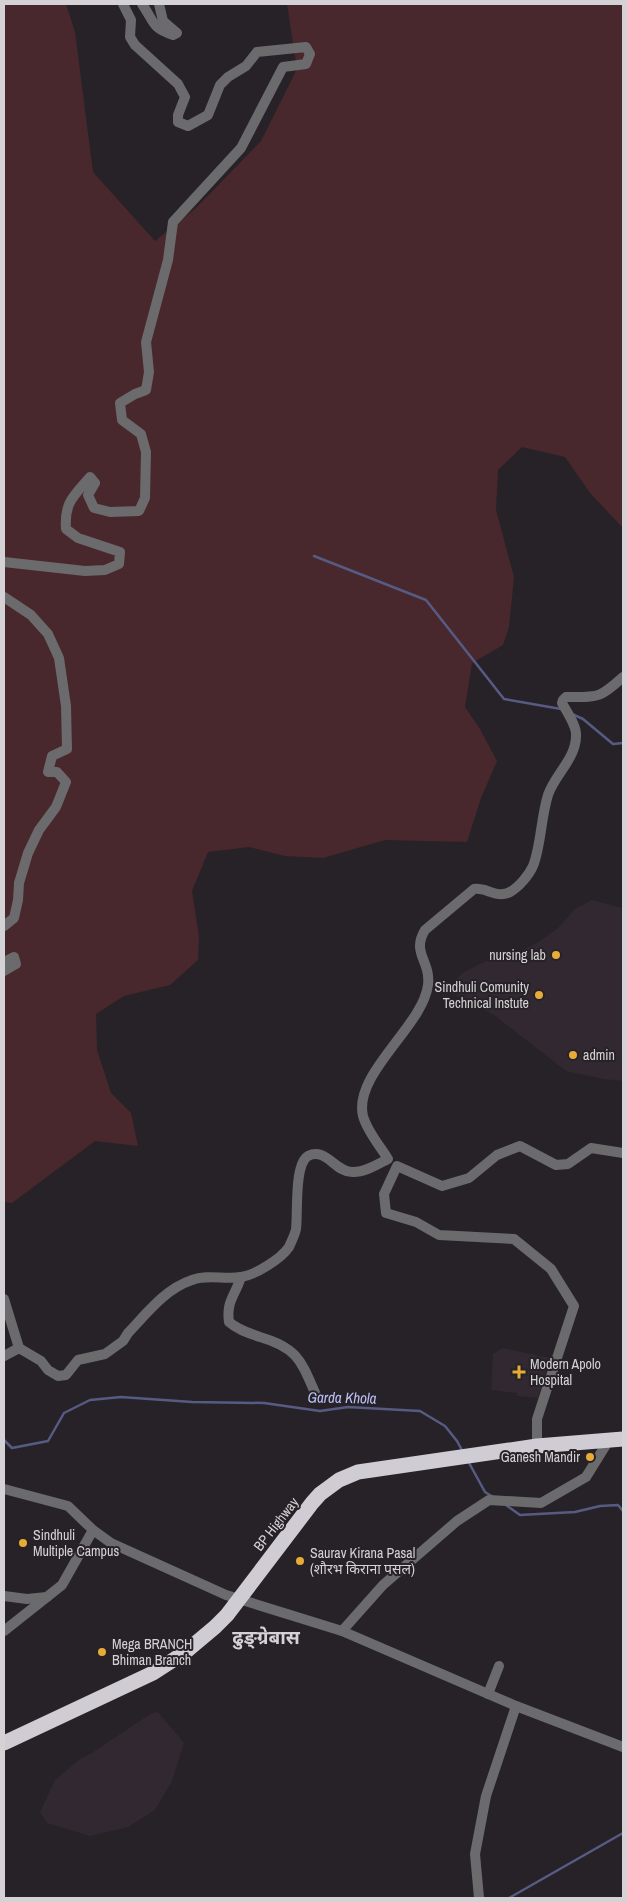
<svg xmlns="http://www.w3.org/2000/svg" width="627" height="1902" font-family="'Archivo Narrow','Noto Sans Devanagari',sans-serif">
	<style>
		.built { fill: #312832 }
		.green { fill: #48282c }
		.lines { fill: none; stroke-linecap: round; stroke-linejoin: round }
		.stream { stroke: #575b84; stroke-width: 2.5 }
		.minor { stroke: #6b6a6d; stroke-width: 10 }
		.highway { stroke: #cfccd4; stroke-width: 15 }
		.poi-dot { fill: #e6ac36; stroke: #272227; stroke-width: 2 }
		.labels { text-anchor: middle; stroke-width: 4; stroke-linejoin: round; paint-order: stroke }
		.poi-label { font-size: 14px; fill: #d5d2d5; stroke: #272227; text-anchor: start }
		.street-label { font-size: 14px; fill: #d5d2d5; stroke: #272227 }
		.water-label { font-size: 15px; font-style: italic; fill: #bbc2f8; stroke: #272227 }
		.district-label { font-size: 19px; font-weight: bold; fill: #d5d2d5; stroke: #272227 }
	</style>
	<rect width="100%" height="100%" fill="#272227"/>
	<!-- built -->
	<g class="built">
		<path d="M592 900 623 908V1081L603 1079 566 1071 494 1015 445 989 464 972 484 962 514 954 537 943 558 928 575 909Z"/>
		<path d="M502 1348 550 1358 538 1398 517 1396V1393L491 1390 493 1354Z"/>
		<path d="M158 1712 184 1743 172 1781 155 1810 128 1827 90 1836 47 1823 40 1812 55 1780 80 1759 92 1753 152 1713Z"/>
	</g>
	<!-- green -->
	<path class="green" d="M4 4H66L75 32 93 172 155 241 196 208 261 141 297 69 287 4H623V528L590 493 565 457 522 447 498 470 496 510 514 577 509 627 503 645 472 663 465 707 480 729 497 761 481 798 467 842 385 840 323 858 285 856 249 847 208 852 192 891 199 937 198 960 170 985 124 996 96 1014 97 1050 111 1093 131 1113 138 1146 95 1141 12 1203 4 1202Z"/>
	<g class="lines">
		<!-- stream -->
		<g class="stream">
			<path d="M314 556 426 600 504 699 561 709"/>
			<path d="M572 714 583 719 613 744 623 743"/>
			<path d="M4 1440 12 1448 48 1441 64 1413 90 1400 121 1397 192 1402 264 1403 320 1411 348 1407 420 1411 445 1426 457 1441 463 1452"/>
			<path d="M468 1461 485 1492 493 1497"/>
			<path d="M506 1505 520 1515 575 1512 600 1506 618 1505 623 1511"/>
			<path d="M509 1898 623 1833"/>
		</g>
		<!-- minor -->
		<g class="minor">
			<path d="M142 4C154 21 151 28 173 35L177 33 163 21 159 4"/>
			<path d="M4 562 85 571 105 570 119 564 120 552 78 538 66 529C64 502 74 496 90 477L95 483 88 495 94 508 110 512 139 511 145 498 146 452 141 434 122 420 120 403 135 394 146 390 149 372 146 342 168 260 173 222 241 148 283 67 306 64 310 54 306 47 257 52 246 66 228 77 220 85 208 115 188 126 178 122V115L185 97 178 84 135 45 130 37 131 20 123 4"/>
			<path d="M4 597 31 615 48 634 59 658 66 706 67 749 52 756 48 772H57L66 782 56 807 39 830 28 853 19 883 18 900 14 918 4 926"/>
			<path d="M4 962 14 957 16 964 4 971"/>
			<path d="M241 1277C235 1296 226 1301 229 1322 238 1330 249 1333 260 1337 298 1348 301 1361 316 1395"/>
			<path d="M4 1299 19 1348"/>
			<path d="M4 1356 19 1348 41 1361 48 1370 58 1376 66 1375 78 1360 105 1354 123 1341 128 1333C147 1313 165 1289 192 1280 208 1274 225 1280 241 1277 255 1275 281 1259 289 1247 291 1242 295 1235 296 1229 298 1214 294 1164 308 1156 326 1147 335 1172 352 1172 364 1173 378 1164 388 1159 380 1146 367 1131 363 1116 353 1074 423 1026 428 985 431 961 411 953 425 930L474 889C486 887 497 899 510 892 519 887 529 875 533 866 541 846 541 817 548 795 555 774 577 758 576 734 576 725 567 712 562 703L563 700 566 697C598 697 599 699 623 677"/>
			<path d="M537 1446V1419L574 1306 551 1269 514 1239 439 1235 416 1222 386 1213 384 1194 397 1166 442 1186 469 1178 497 1155 520 1146 556 1165 568 1164 591 1148 623 1153"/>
			<path d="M4 1489 68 1506 93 1530 62 1585 4 1631"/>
			<path d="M93 1530 111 1543 226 1595 342 1631 516 1706 623 1747"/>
			<path d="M4 1596 27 1599 47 1597"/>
			<path d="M342 1631 383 1585 457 1521 489 1500 541 1503 586 1477 609 1440"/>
			<path d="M488 1694 499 1666"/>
			<path d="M479 1898 475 1854 486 1796 516 1706"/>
		</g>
		<!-- highway -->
		<path class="highway" d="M4 1743 153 1673 184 1653 215 1627 227 1615 312 1503 320 1494 339 1480 358 1472 537 1446 623 1439"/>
	</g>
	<!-- markers -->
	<g class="poi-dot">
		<circle cx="556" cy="955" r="5"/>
		<circle cx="539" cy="995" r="5"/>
		<circle cx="573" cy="1055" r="5"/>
		<path d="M516.5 1364.5h5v5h5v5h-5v5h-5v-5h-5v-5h5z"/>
		<circle cx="590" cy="1457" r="5"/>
		<circle cx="23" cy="1543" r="5"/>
		<circle cx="300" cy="1561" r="5"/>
		<circle cx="102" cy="1652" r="5"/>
	</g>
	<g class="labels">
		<!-- poi labels -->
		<g class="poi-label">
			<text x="546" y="960" text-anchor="end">nursing lab</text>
			<text x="529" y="992" text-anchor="end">Sindhuli Comunity<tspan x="529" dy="16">Technical Instute</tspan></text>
			<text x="583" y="1060">admin</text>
			<text x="530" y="1369">Modern Apolo<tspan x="530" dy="16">Hospital</tspan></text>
			<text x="580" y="1462" text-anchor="end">Ganesh Mandir</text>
			<text x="33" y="1540">Sindhuli<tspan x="33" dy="16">Multiple Campus</tspan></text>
			<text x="310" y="1558">Saurav Kirana Pasal<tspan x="310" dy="16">(शौरभ किराना पसल)</tspan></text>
			<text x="112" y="1649">Mega BRANCH<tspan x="112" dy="16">Bhiman Branch</tspan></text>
		</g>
		<!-- street labels -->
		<g class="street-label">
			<text transform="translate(276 1524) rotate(-52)" y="5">BP Highway</text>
		</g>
		<!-- water labels -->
		<g class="water-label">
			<text transform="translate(342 1398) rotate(1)" y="5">Garda Khola</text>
		</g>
		<!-- district labels -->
		<g class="district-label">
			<text x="266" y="1644">ढुङ्ग्रेबास</text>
		</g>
	</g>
	<!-- border -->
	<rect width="627" height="1902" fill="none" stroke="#d5d2d5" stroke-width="10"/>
</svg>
